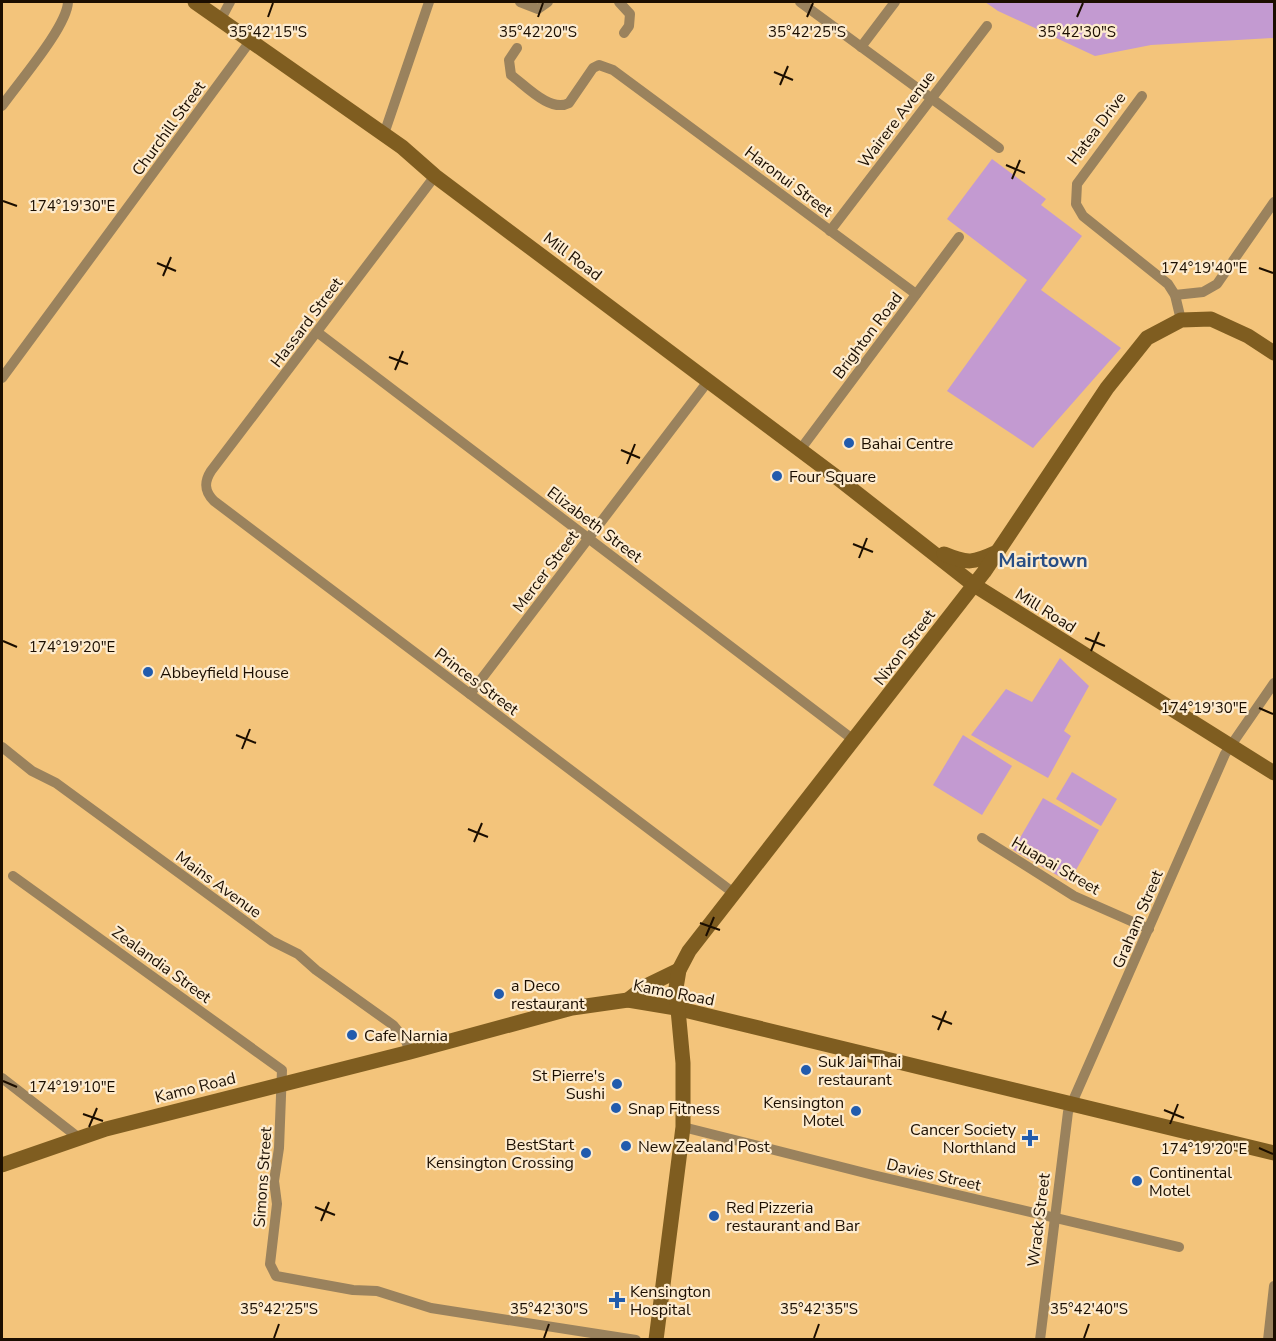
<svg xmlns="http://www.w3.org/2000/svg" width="1276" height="1341" font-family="'Nunito Sans',sans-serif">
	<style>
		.green { fill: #c39ad1 }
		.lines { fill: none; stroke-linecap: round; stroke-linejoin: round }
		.minor { stroke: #9a825d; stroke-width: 10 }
		.secondary { stroke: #7f5d20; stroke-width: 15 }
		.ticks { fill: none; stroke: #1b0e00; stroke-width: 2 }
		.poi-dot { fill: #215bad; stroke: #fdebce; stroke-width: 2 }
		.labels { text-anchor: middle; stroke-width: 4.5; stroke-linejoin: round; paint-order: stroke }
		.street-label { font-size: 16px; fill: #1b0e00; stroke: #fdebce }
		.poi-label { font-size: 16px; fill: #1b0e00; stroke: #fdebce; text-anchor: start }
		.quarter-label { font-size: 20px; font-weight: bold; fill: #294e84; stroke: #fdebce }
		.ticks-label { font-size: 15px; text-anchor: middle; fill: #1b0e00; stroke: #fdebce; stroke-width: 4.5; stroke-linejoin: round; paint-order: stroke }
	</style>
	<rect width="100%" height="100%" fill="#f3c47b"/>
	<!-- green -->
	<g class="green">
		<path d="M985 2H1274V40L1273 38 1151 45 1095 56 998 11Z"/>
		<path d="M992 159 1046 199 1041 205 1082 236 1041 290 1121 348 1033 448 947 391 1027 280 947 219Z"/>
		<path d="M1060 658 1089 686 1064 731 1071 736 1048 778 971 735 1006 689 1032 702Z"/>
		<path d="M963 735 1012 766 982 815 933 785Z"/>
		<path d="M1072 772 1117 799 1101 826 1056 799Z"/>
		<path d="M1043 798 1099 830 1069 882 1013 850Z"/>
	</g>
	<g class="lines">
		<!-- minor -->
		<g class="minor">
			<path d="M520 2 538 9 548 2"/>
			<path d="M619 2 630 14 629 26 624 33"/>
			<path d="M800 2 999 148"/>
			<path d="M221 19 230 2"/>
			<path d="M861 47 895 2"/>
			<path d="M517 48 509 60 511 75C525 85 550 113 569 103L593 68 599 65 613 70 916 294"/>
			<path d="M1142 96 1077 184 1076 204 1083 216 1168 284 1175 295 1181 320"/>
			<path d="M2 106C18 83 67 27 68 2"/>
			<path d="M384 134 429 2"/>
			<path d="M435 176 211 471C204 482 204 491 214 501L735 894"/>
			<path d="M830 231 987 26"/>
			<path d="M1175 295 1203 292 1217 284 1274 202"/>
			<path d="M317 332 855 741"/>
			<path d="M2 378 251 40"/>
			<path d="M800 450 959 237"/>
			<path d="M470 694 709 380"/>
			<path d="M2 747 32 771 56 783 272 941 298 954 316 970 393 1025 406 1041 410 1052"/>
			<path d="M982 838 1074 896 1149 929"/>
			<path d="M13 876 282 1070 279 1148 274 1181 277 1204 270 1264 276 1276 353 1290 377 1291 431 1308 636 1340"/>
			<path d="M2 1078 79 1138"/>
			<path d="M683 1127 873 1175 1179 1247"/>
			<path d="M1040 1340 1068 1112 1225 754 1274 683"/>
			<path d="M1268 1340 1274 1286"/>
		</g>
		<!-- secondary -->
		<g class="secondary">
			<path d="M195 2 402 147 435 176 835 476 974 585 1274 773"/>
			<path d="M944 554C968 564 973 563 997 552"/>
			<path d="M628 1000 646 986 679 970"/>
			<path d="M2 1165 106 1129 410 1052 572 1008 628 1000 676 1008 1274 1153"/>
			<path d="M656 1340 683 1127V1063L676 988 679 970 689 951 984 572 1107 388 1147 338 1181 320 1211 319 1248 336 1274 353"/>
		</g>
	</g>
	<!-- ticks -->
	<path class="ticks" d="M268 17 273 3M538 17 543 3M807 17 813 3M1077 17 1083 3M774 72 793 80M780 85 788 66M1006 165 1025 173M1012 179 1020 160M3 201 17 206M157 263 176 271M1259 268 1273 273M163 276 171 257M389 357 408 364M395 370 403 351M621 450 640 458M627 464 635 444M853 544 873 552M859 558 867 538M1085 638 1105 646M3 641 17 647M1091 651 1099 632M1259 708 1273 714M236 735 256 743M242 749 250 729M468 829 488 837M474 842 482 823M700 923 720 930M706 936 714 917M932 1016 952 1024M938 1030 946 1011M3 1081 17 1087M1164 1110 1184 1118M83 1114 103 1121M1170 1124 1178 1104M89 1127 97 1108M1259 1148 1273 1154M315 1207 335 1215M321 1221 329 1202M274 1338 279 1324M544 1338 549 1324M814 1338 819 1324M1084 1338 1089 1324"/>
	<!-- markers -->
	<g class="poi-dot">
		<circle cx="849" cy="443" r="6"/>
		<circle cx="777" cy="476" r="6"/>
		<circle cx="148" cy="672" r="6"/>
		<circle cx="499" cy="994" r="6"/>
		<circle cx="352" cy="1035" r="6"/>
		<circle cx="806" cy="1070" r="6"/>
		<circle cx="617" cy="1084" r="6"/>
		<circle cx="616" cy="1108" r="6"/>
		<circle cx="856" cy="1111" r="6"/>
		<path d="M1027 1129h6v6h6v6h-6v6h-6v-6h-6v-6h6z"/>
		<circle cx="626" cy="1146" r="6"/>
		<circle cx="586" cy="1153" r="6"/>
		<circle cx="1137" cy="1181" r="6"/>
		<circle cx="714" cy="1216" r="6"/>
		<path d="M614 1291h6v6h6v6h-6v6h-6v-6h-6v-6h6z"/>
	</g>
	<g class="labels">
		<!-- street labels -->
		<g class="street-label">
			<text transform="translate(896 119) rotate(-53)" y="6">Wairere Avenue</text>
			<text transform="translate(168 128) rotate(-54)" y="6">Churchill Street</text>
			<text transform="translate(1096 128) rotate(-53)" y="6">Hatea Drive</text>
			<text transform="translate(789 181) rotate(37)" y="6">Haronui Street</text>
			<text transform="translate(573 256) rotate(37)" y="6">Mill Road</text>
			<text transform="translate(306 322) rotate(-53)" y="6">Hassard Street</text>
			<text transform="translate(867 335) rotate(-53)" y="6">Brighton Road</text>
			<text transform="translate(595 524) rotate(37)" y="6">Elizabeth Street</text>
			<text transform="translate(545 571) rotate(-53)" y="6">Mercer Street</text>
			<text transform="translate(1046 610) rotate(32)" y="6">Mill Road</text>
			<text transform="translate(904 647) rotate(-53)" y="6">Nixon Street</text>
			<text transform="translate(477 681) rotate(37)" y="6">Princes Street</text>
			<text transform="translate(1056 865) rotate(30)" y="6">Huapai Street</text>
			<text transform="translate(219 884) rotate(36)" y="6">Mains Avenue</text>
			<text transform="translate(1137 919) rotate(-67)" y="6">Graham Street</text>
			<text transform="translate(162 964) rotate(36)" y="6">Zealandia Street</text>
			<text transform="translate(674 992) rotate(11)" y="6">Kamo Road</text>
			<text transform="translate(195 1087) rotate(-14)" y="6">Kamo Road</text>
			<text transform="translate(934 1174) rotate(13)" y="6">Davies Street</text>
			<text transform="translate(262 1177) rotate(-86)" y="6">Simons Street</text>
			<text transform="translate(1038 1220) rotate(-83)" y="6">Wrack Street</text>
		</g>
		<!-- poi labels -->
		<g class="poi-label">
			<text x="861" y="449">Bahai Centre</text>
			<text x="789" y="482">Four Square</text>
			<text x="160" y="678">Abbeyfield House</text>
			<text x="511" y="991">a Deco<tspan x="511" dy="18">restaurant</tspan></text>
			<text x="364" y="1041">Cafe Narnia</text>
			<text x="818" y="1067">Suk Jai Thai<tspan x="818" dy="18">restaurant</tspan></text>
			<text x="605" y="1081" text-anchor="end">St Pierre's<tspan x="605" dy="18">Sushi</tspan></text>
			<text x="844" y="1108" text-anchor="end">Kensington<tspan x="844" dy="18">Motel</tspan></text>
			<text x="628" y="1114">Snap Fitness</text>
			<text x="1016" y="1135" text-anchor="end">Cancer Society<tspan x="1016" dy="18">Northland</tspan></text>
			<text x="574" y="1150" text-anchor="end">BestStart<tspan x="574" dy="18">Kensington Crossing</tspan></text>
			<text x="638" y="1152">New Zealand Post</text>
			<text x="1149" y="1178">Continental<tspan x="1149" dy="18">Motel</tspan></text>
			<text x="726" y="1213">Red Pizzeria<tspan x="726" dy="18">restaurant and Bar</tspan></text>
			<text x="630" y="1297">Kensington<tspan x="630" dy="18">Hospital</tspan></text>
		</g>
		<!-- quarter labels -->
		<g class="quarter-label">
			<text x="1043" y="567">Mairtown</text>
		</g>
	</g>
	<g class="ticks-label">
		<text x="268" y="37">35°42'15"S</text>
		<text x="538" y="37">35°42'20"S</text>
		<text x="807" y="37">35°42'25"S</text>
		<text x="1077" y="37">35°42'30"S</text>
		<text x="72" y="211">174°19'30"E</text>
		<text x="1204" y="273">174°19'40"E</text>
		<text x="72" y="652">174°19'20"E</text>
		<text x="1204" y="713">174°19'30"E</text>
		<text x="72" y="1092">174°19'10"E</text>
		<text x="1204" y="1154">174°19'20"E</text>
		<text x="279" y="1314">35°42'25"S</text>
		<text x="549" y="1314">35°42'30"S</text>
		<text x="819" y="1314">35°42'35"S</text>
		<text x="1089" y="1314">35°42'40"S</text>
	</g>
	<!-- border -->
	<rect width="1276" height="1341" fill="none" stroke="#1b0e00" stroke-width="6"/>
</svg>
